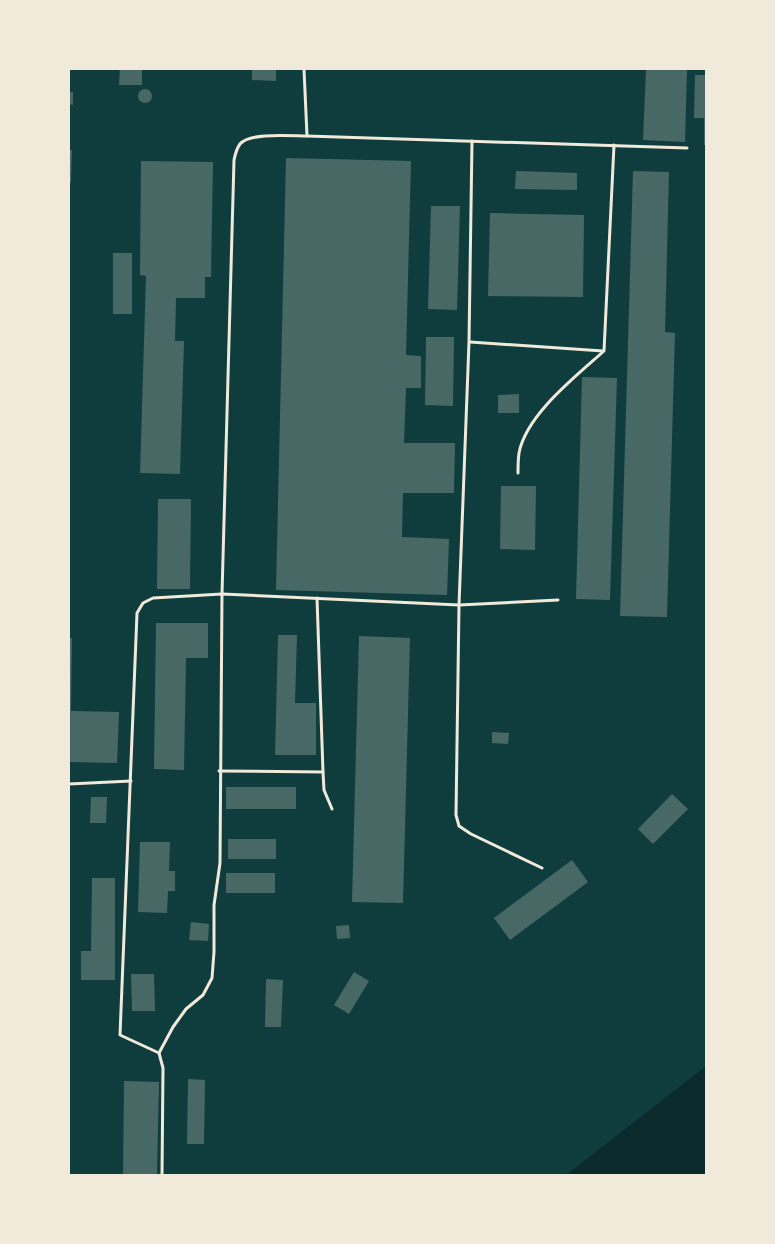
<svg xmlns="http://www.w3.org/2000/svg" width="775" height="1244" font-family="'Open Sans',sans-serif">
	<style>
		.water { fill: #0a2a2b }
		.building { fill: #486865 }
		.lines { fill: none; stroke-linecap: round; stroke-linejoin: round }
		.service { stroke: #f1e9da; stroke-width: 3 }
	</style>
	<rect width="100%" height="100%" fill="#0f3d3e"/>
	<!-- water -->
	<path class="water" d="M706 1066V1175H566Z"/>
	<!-- building -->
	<g class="building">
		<path d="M120 69H142V85H119Z"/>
		<path d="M252 69H276V81L252 80Z"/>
		<path d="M646 69H687L685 142 643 140Z"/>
		<path d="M695 75H706V145H704V118H694Z"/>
		<circle cx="145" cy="96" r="7"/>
		<path d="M69 92H73V105L69 104Z"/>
		<path d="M69 150H72L71 183H69Z"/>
		<path d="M286 158 411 161 406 355 421 356V388H406L404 443H455L454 493H403L402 537 449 539 447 595 276 590Z"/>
		<path d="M141 161 213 162 211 277H205V298H176L175 341H184L180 474 140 473 146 276 140 275Z"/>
		<path d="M516 171 577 173V190L515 189Z"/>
		<path d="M633 171 669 172 665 332 675 333 667 617 620 616Z"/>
		<path d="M431 206H460L457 310 428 309Z"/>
		<path d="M490 213 584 215 583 297 488 296Z"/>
		<rect x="113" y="253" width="19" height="61"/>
		<path d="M426 337H454L453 406 425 405Z"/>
		<path d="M582 377 617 378 610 600 576 599Z"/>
		<path d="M519 394V413H498V395Z"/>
		<path d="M501 486H536L535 550 500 549Z"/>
		<path d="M158 499H191L190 589H157Z"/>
		<path d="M156 623H208V658H186L184 770 154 769Z"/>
		<path d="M278 635H297L295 703H316V755H275Z"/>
		<path d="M359 636 410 638 403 903 352 902Z"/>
		<path d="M69 638H72L71 711 119 712 117 763 70 762Z"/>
		<path d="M492 732 509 733 508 744 492 743Z"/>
		<rect x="226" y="787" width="70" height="22"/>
		<path d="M672 794 688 809 653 844 638 829Z"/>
		<path d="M91 797H107L106 823H90Z"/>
		<rect x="228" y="839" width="48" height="20"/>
		<path d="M140 842H170L169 871H175V891H168L167 913 138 912Z"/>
		<path d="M572 860 588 882 510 940 494 918Z"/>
		<rect x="226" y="873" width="49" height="20"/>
		<path d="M92 878H115V980H81V951H91Z"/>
		<path d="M191 922 209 924 208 941 189 940Z"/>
		<path d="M349 925 350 938 337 939 336 926Z"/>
		<path d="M354 972 369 981 349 1014 334 1005Z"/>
		<path d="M131 974H154L155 1011H132Z"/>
		<path d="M266 979 283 980 281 1027H265Z"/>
		<path d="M188 1079 205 1080 204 1144H187Z"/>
		<path d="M124 1081 159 1082 157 1175H123Z"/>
	</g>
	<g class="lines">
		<!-- service -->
		<g class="service">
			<path d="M304 69 307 136"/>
			<path d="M472 141 469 342 459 605 456 815 459 826 471 834 542 868"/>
			<path d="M470 342 603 351"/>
			<path d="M518 473C518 466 518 460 519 453 526 415 576 376 604 351L614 145"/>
			<path d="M317 598 323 772 324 790 332 809"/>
			<path d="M219 771 323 772"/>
			<path d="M69 784 131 781"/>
			<path d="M159 1053 173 1027 186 1009 203 995 212 978 214 952V905L220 863 222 594 234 160C235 155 237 148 240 144 250 132 292 136 307 136L687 148"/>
			<path d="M162 1175 163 1068 159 1053 120 1035 137 613 143 603 153 598 222 594 459 605 558 600"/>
		</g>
	</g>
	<!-- border -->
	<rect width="775" height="1244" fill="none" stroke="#f1e9da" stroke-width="140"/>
</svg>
